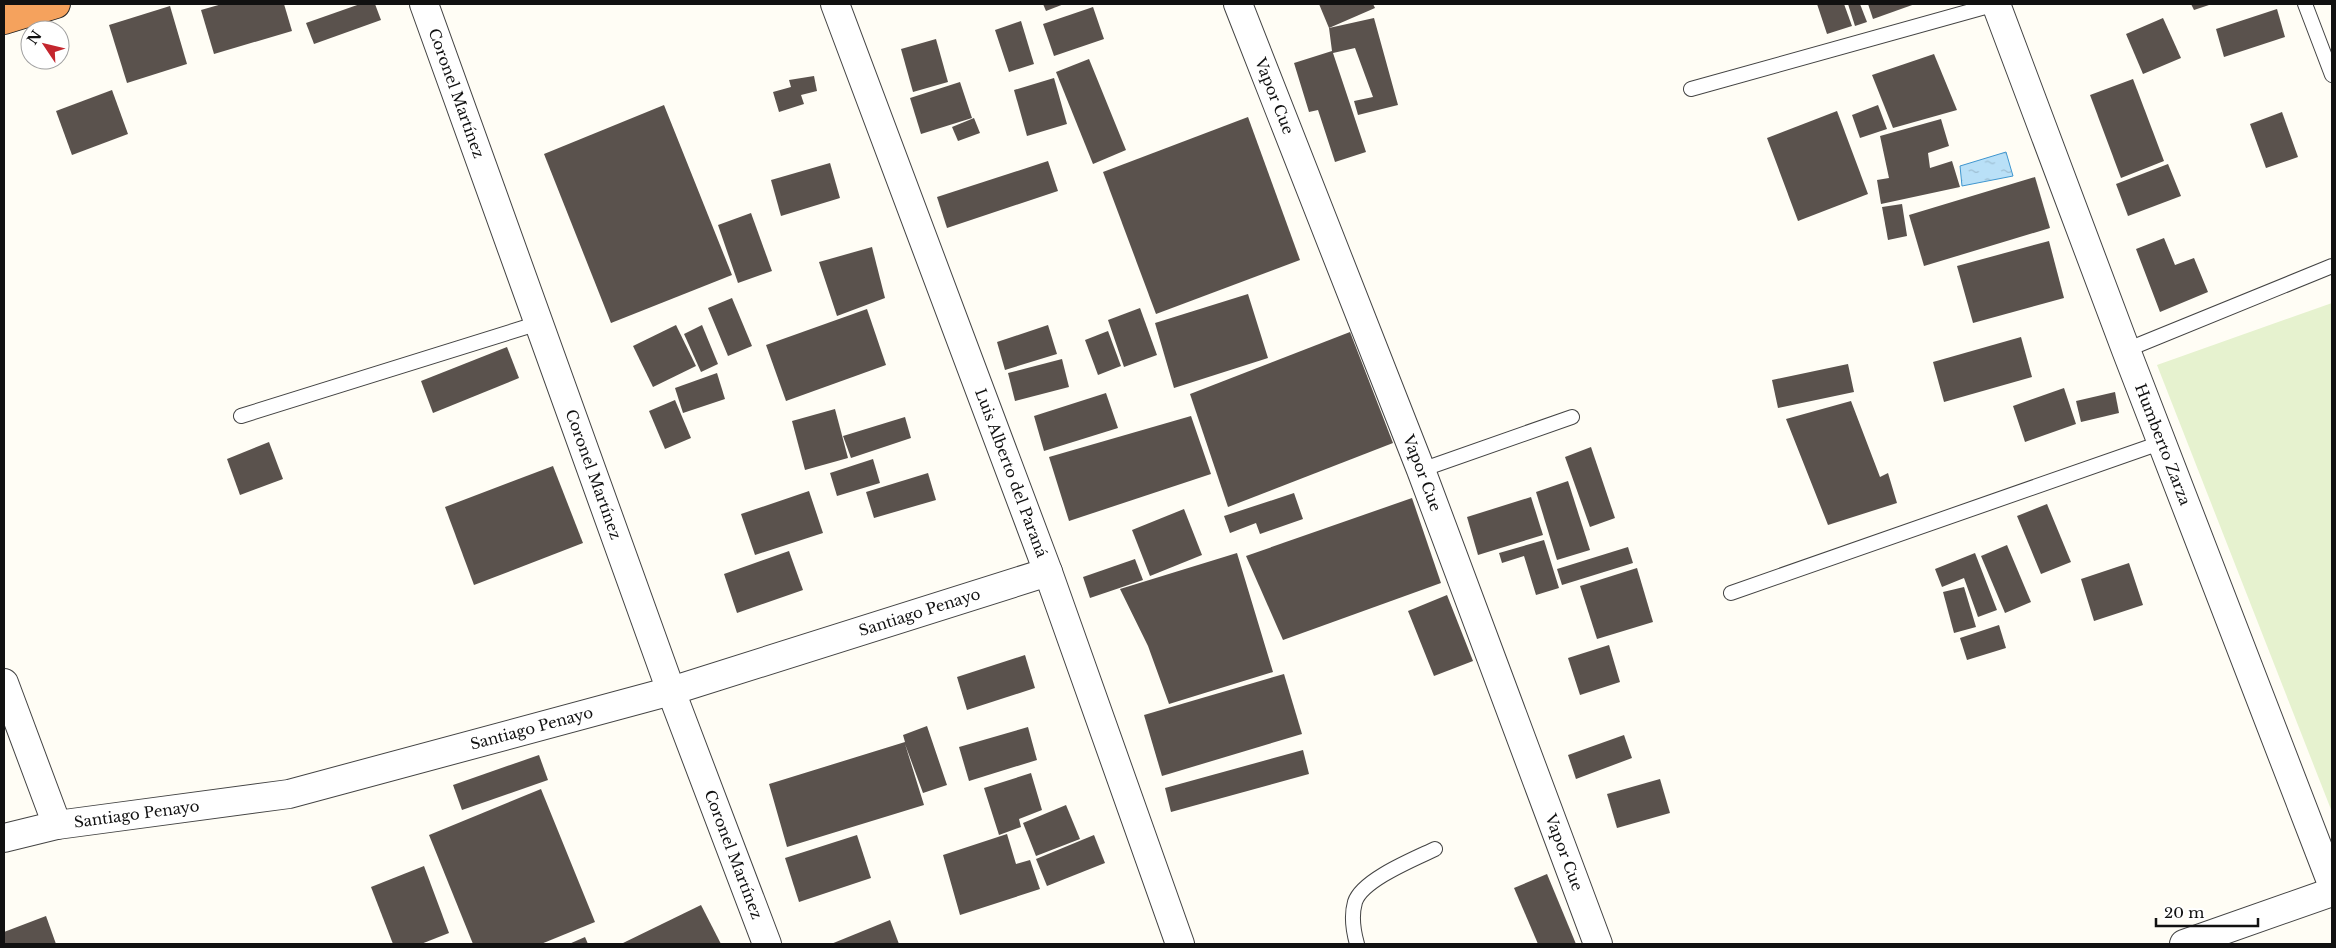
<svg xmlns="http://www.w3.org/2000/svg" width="2336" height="948" font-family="'Libre Baskerville',serif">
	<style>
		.pitch { fill: #e6f2cf }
		.water { fill: url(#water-ripples); stroke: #3f96cf }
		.building { fill: #5a524d }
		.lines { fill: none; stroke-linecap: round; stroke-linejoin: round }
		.lane-casing { stroke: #444; stroke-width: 16 }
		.street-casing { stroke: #444; stroke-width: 30 }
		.highway-casing { stroke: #222; stroke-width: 30 }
		.lane { stroke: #fff; stroke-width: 14 }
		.street { stroke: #fff; stroke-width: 28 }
		.highway { stroke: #f5a25d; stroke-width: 28 }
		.labels { text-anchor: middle; stroke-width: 5; stroke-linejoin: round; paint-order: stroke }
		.street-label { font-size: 15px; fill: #111; stroke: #fff }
	</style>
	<defs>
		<pattern id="water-ripples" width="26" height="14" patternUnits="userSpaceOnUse" patternTransform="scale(1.25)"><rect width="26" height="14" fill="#b9e0f7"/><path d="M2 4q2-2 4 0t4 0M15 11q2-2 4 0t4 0" fill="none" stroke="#9ebfd3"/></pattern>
	</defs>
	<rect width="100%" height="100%" fill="#fffdf5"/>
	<!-- pitch -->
	<path class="pitch" d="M2332 303V812L2157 365Z"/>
	<!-- water -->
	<path class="water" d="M2006 152 2013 176 1962 186 1960 166Z"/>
	<!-- building -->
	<g class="building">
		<path d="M222 4H284L292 31 214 54 201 10Z"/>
		<path d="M360 4H375L381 20 314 44 306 23Z"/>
		<path d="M1043 4H1064L1046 11Z"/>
		<path d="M1319 4H1373L1375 8 1329 28Z"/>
		<path d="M1817 4H1844L1852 26 1827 34Z"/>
		<path d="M1848 4H1860L1867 22 1855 26Z"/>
		<path d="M1868 4H1915L1873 19Z"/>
		<path d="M2191 4H2212L2194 10Z"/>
		<path d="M170 6 187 64 127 83 109 25Z"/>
		<path d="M1093 7 1104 39 1054 56 1043 24Z"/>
		<path d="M2277 9 2285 37 2224 57 2216 29Z"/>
		<path d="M1374 18 1398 105 1358 115 1354 101 1373 97 1355 48 1333 53 1366 152 1335 162 1318 110 1309 112 1294 63 1332 51 1329 28Z"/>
		<path d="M2163 18 2181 58 2143 74 2126 34Z"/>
		<path d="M1021 21 1034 64 1009 72 995 30Z"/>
		<path d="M936 39 948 82 913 92 901 49Z"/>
		<path d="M1934 54 1957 110 1893 128 1872 75Z"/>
		<path d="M1089 59 1126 150 1093 164 1056 72Z"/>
		<path d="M814 76 817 91 801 95 804 104 779 112 773 92 791 87 789 80Z"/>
		<path d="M1054 78 1067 124 1027 136 1014 90Z"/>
		<path d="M2133 79 2164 161 2121 178 2090 95Z"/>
		<path d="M960 82 972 118 921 134 910 98Z"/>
		<path d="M112 90 128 134 72 155 56 111Z"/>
		<path d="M664 105 732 275 611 323 544 154Z"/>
		<path d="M1878 105 1887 129 1860 138 1852 115Z"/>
		<path d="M1837 111 1868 194 1798 221 1767 138Z"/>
		<path d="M2282 112 2298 157 2266 168 2250 124Z"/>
		<path d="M1248 117 1300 260 1156 314 1103 172Z"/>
		<path d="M974 118 980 133 958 141 952 127Z"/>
		<path d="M1941 119 1949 146 1928 153 1930 168 1952 161 1960 187 1881 204 1877 180 1889 178 1880 136Z"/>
		<path d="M1048 161 1058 191 947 228 937 197Z"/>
		<path d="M830 163 840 198 781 216 771 180Z"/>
		<path d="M2168 164 2181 196 2128 216 2116 184Z"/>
		<path d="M2035 177 2050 228 1924 266 1909 215Z"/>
		<path d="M1902 204 1907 236 1888 240 1882 207Z"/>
		<path d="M751 213 772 271 738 283 718 225Z"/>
		<path d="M2164 238 2175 265 2194 258 2208 292 2160 312 2136 249Z"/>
		<path d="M2049 241 2064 298 1973 323 1957 266Z"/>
		<path d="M872 247 885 298 837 316 819 262Z"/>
		<path d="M1248 294 1268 358 1174 388 1155 323Z"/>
		<path d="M732 298 752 346 728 356 708 308Z"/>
		<path d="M1140 308 1157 355 1124 367 1108 320Z"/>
		<path d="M867 309 886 365 786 401 766 345Z"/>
		<path d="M676 325 696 366 653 387 633 346Z"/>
		<path d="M702 325 718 364 701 372 684 334Z"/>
		<path d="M1048 325 1057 354 1005 370 997 342Z"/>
		<path d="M1108 331 1121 366 1098 375 1085 340Z"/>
		<path d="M1350 332 1393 443 1228 507 1190 394Z"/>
		<path d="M2021 337 2032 377 1944 402 1933 362Z"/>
		<path d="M507 347 519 378 433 413 421 381Z"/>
		<path d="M1062 359 1069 387 1015 401 1008 373Z"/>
		<path d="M1848 364 1854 392 1778 408 1772 380Z"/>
		<path d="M717 373 725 399 683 413 675 388Z"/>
		<path d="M2064 388 2076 424 2025 442 2013 406Z"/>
		<path d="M2115 392 2119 413 2081 422 2076 401Z"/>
		<path d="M1106 393 1118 428 1044 451 1034 416Z"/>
		<path d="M675 400 691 438 665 449 649 411Z"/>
		<path d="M1851 401 1880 477 1888 473 1897 503 1828 525 1786 419Z"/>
		<path d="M835 409 848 458 805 470 792 421Z"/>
		<path d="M1191 416 1211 474 1069 521 1049 457Z"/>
		<path d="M905 417 911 438 851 458 843 436Z"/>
		<path d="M269 442 283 479 240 495 227 459Z"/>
		<path d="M1591 447 1615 518 1590 527 1565 457Z"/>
		<path d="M873 459 880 483 837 496 830 473Z"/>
		<path d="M553 466 583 543 474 585 445 507Z"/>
		<path d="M928 473 936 500 874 518 866 492Z"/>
		<path d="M1568 481 1590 550 1557 560 1536 492Z"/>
		<path d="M809 491 823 533 755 555 741 514Z"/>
		<path d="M1294 493 1303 519 1260 534 1256 523 1230 533 1224 516Z"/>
		<path d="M1531 497 1543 535 1478 555 1467 517Z"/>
		<path d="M1412 498 1441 583 1283 640 1246 556Z"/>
		<path d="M2047 504 2071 562 2041 574 2017 516Z"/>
		<path d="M1184 509 1202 555 1150 576 1132 530Z"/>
		<path d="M1544 540 1559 588 1536 595 1524 556 1502 563 1499 553Z"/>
		<path d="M2007 545 2031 602 2005 613 1981 556Z"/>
		<path d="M1628 547 1633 563 1562 585 1557 569Z"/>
		<path d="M789 551 803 590 737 613 724 574Z"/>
		<path d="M1237 553 1273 672 1169 704 1148 646 1120 589Z"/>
		<path d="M1975 553 1997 610 1978 617 1964 578 1942 587 1935 569Z"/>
		<path d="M1135 559 1143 580 1090 598 1083 577Z"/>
		<path d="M2129 563 2143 605 2094 621 2081 579Z"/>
		<path d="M1637 568 1653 622 1597 639 1580 586Z"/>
		<path d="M1964 587 1976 627 1954 633 1943 592Z"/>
		<path d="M1447 595 1473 661 1434 676 1408 611Z"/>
		<path d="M1999 625 2006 648 1967 660 1960 638Z"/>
		<path d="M1609 645 1620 682 1580 695 1568 658Z"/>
		<path d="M1025 655 1035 688 967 710 957 677Z"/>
		<path d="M1284 674 1302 734 1162 776 1144 715Z"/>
		<path d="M927 726 947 785 923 793 905 744 924 805 787 847 769 784 905 742 903 735Z"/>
		<path d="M1028 727 1037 760 969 781 959 747Z"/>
		<path d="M1624 735 1632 758 1576 779 1568 755Z"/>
		<path d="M1303 750 1309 774 1171 812 1165 788Z"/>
		<path d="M539 755 548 780 462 810 453 785Z"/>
		<path d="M1031 773 1042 810 1019 819 1021 827 999 835 984 788Z"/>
		<path d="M1660 779 1670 813 1617 828 1607 794Z"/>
		<path d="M541 789 595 922 541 944H473L429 835Z"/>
		<path d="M1066 805 1080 839 1036 856 1023 823Z"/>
		<path d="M1007 834 1016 864 1030 860 1040 889 960 915 943 855Z"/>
		<path d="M857 835 871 878 799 902 785 858Z"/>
		<path d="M1094 835 1105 863 1047 886 1036 859Z"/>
		<path d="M424 866 449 933 421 944H393L371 887Z"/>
		<path d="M1547 874 1576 944H1538L1514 888Z"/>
		<path d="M701 905 721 944H621Z"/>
		<path d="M46 916 56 944H4V932Z"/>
		<path d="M890 920 899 944H831Z"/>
		<path d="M585 937 588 944H569Z"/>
	</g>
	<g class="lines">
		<!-- lane casing -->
		<g class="lane-casing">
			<g id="lane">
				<path d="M2305 4 2332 75"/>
				<path d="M1691 89 1996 4"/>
				<path d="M2126 350 2332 266"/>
				<path d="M241 416 539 323"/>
				<path d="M1421 470 1572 417"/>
				<path d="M1731 593 2163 442"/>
				<path d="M1357 944C1353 930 1351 916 1355 902 1362 880 1414 859 1435 849"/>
			</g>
		</g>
		<!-- street casing -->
		<g class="street-casing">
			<g id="street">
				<path id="s1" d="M424 4 671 691 767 944"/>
				<path id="s2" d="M835 4 1048 572 1180 944"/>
				<path id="s3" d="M1238 4 1421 470 1598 944"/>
				<path id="s4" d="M1996 4 2126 350 2332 884"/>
				<path d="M4 683 57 825"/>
				<path id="s5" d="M4 838 57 825 289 794 671 691 1048 572"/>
				<path d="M2184 944 2332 892"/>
			</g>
		</g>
		<!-- highway casing -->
		<g class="highway-casing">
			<path id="highway" d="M4 20 56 4"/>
		</g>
		<!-- lane -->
		<use href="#lane" class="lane"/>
		<!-- street -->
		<use href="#street" class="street"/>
		<!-- highway -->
		<use href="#highway" class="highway"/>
	</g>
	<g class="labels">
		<!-- street labels -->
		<g class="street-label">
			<text dy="5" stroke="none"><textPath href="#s1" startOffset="95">Coronel Martínez</textPath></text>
			<text dy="5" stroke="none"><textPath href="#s3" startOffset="99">Vapor Cue</textPath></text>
			<text dy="5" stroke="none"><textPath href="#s4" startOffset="471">Humberto Zarza</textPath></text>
			<text dy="5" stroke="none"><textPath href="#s2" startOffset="501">Luis Alberto del Paraná</textPath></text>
			<text dy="5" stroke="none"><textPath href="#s3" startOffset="504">Vapor Cue</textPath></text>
			<text dy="5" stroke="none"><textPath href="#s1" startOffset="500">Coronel Martínez</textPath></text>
			<text dy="5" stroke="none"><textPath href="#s5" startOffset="945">Santiago Penayo</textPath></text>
			<text dy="5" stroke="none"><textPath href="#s5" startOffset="540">Santiago Penayo</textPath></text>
			<text dy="5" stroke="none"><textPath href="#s5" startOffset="135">Santiago Penayo</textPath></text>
			<text dy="5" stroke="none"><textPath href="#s3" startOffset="909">Vapor Cue</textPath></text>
			<text dy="5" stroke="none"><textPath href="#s1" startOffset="905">Coronel Martínez</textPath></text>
		</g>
	</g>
	<!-- border -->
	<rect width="2336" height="948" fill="none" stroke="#111111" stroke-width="10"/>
	<!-- north arrow -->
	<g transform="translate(45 45) rotate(305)"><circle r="24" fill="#ffffff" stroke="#a0a0a0"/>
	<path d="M0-4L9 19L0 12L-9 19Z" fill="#c4262e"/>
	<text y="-8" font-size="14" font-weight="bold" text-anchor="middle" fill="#111111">N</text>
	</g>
	<!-- scale -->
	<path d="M2156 918v8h102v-8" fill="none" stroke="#111111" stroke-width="2.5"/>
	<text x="2164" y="918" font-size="15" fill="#111111" stroke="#ffffff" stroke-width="4" paint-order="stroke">20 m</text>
</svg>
